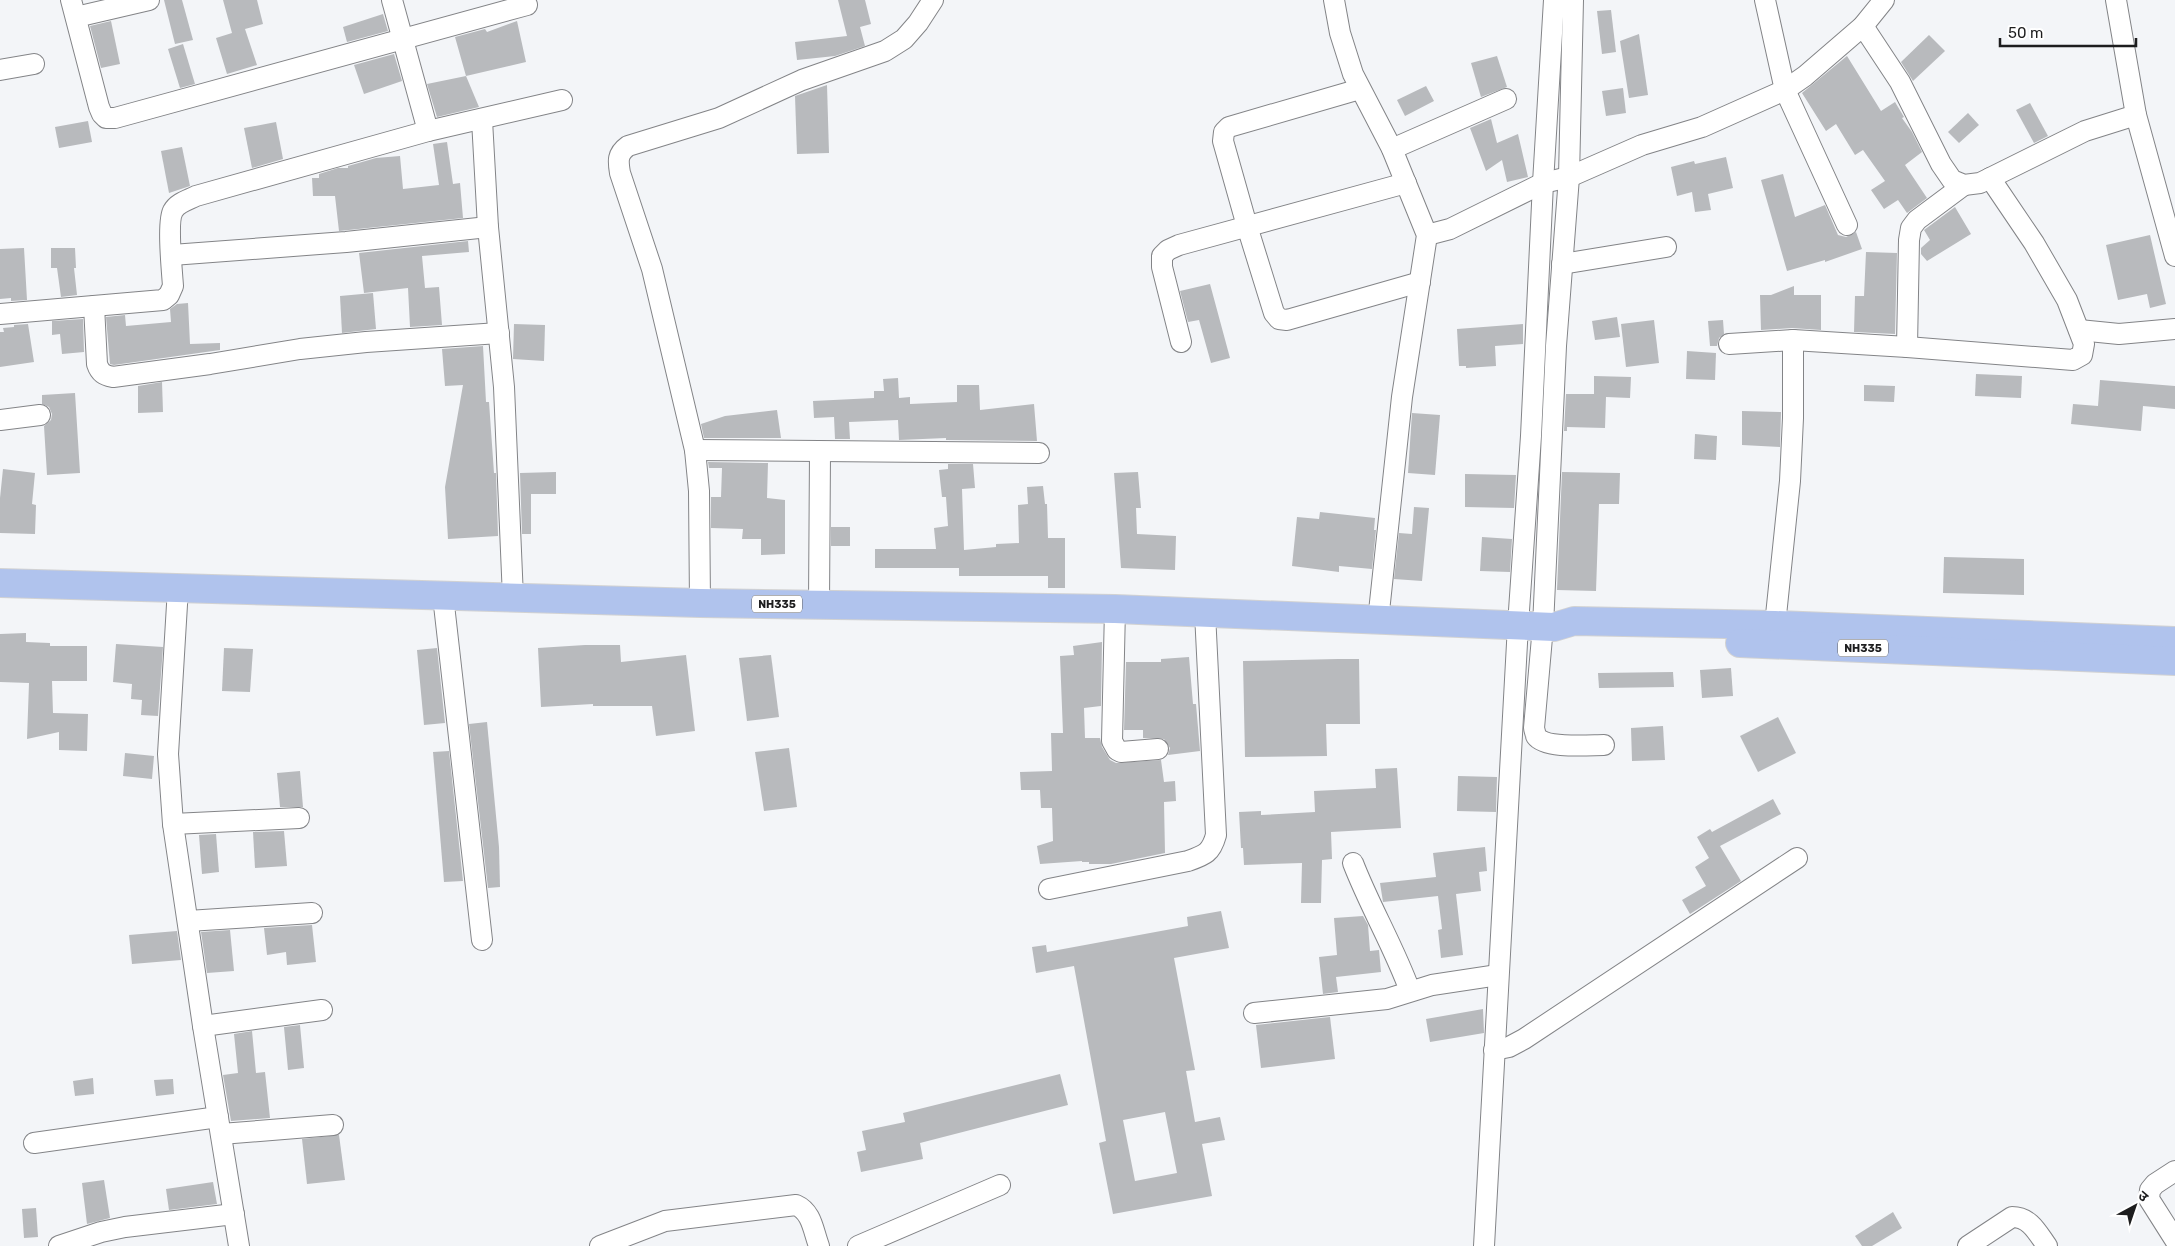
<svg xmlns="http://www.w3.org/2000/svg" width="2175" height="1246" font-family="Rubik,'Noto Sans Devanagari',sans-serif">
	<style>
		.building { fill: #b8babd; fill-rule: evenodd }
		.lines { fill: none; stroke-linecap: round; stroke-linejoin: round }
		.minor-casing { stroke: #838487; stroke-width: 22 }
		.highway-casing { stroke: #d2d2d2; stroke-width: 30 }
		.minor { stroke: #fff; stroke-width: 20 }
		.highway { stroke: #b0c3ed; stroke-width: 28 }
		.labels { text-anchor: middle; stroke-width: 5; stroke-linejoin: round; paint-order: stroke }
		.shield { fill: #fff; stroke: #616162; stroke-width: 1 }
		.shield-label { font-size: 11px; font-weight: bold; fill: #1d1d1e }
	</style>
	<rect width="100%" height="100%" fill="#f3f5f8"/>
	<!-- building -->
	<g class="building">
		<path d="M164 0H182L193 40 175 44Z"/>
		<path d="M223 0H257L263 24 245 29 257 65 227 74 216 38 232 33Z"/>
		<path d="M838 0H865L871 24 860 27 865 46 835 56 797 60 795 42 847 36Z"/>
		<path d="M1611 10 1616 52 1602 54 1597 11Z"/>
		<path d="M383 14 388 31 347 42 343 27Z"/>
		<path d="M111 21 120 64 101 68 90 26Z"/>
		<path d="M517 21 526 62 466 76 455 37 485 29 487 32Z"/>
		<path d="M1639 34 1648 95 1629 98 1620 41Z"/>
		<path d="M1929 35 1945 51 1913 81 1901 62Z"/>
		<path d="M183 44 195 84 180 88 168 49Z"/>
		<path d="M394 54 402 81 364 94 354 65Z"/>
		<path d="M1497 56 1507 87 1481 97 1471 63Z"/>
		<path d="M1847 56 1881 111 1895 102 1904 117 1902 118 1912 132 1922 152 1905 165 1927 198 1907 213 1898 200 1884 209 1871 190 1885 181 1863 150 1855 155 1836 124 1826 131 1802 93Z"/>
		<path d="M466 76 479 107 437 117 427 84Z"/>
		<path d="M827 85 829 153 797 154 795 96Z"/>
		<path d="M1426 86 1434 101 1405 116 1397 100Z"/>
		<path d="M1623 88 1626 113 1606 116 1602 91Z"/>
		<path d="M2030 103 2048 136 2034 143 2016 110Z"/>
		<path d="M1968 113 1979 125 1959 143 1948 132Z"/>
		<path d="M1491 119 1497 143 1518 134 1528 177 1507 182 1502 160 1486 171 1470 128Z"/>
		<path d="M88 121 92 142 59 148 55 127Z"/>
		<path d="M276 122 283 159 252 168 244 128Z"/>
		<path d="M447 142 453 184 460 183 463 218 339 231 335 196H313L312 178H319V174L338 168H348V166L376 158 400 156 403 189 439 185 433 144Z"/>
		<path d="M182 147 190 186 169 193 161 151Z"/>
		<path d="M1726 157 1733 188 1708 194 1711 210 1695 212 1692 192 1677 196 1671 167 1694 161 1695 164Z"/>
		<path d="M1783 174 1795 217 1825 205 1838 235 1846 237 1856 232 1862 249 1825 262V260L1787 271 1761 180Z"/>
		<path d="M1955 207 1971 234 1927 261 1921 254V248L1930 240 1924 230Z"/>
		<path d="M2150 235 2166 304 2150 308 2147 294 2118 300 2106 245Z"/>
		<path d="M468 241 469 252 422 256 425 288 439 287 442 325 410 327 408 288 364 293 359 253Z"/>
		<path d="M24 248 27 300 11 301V298L0 299V249Z"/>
		<path d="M51 248H75L76 268H74L77 295 61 297 57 268H51Z"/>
		<path d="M1866 252 1897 253 1895 334 1854 332 1855 296H1864Z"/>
		<path d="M1210 284 1230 358 1211 363 1199 320 1188 322 1180 291Z"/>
		<path d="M1794 286V295H1821V330L1792 328 1761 330 1760 295H1771Z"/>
		<path d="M373 293 376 329 342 333 340 296Z"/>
		<path d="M188 303 190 344 220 343V350L114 365 110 364 106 317 125 315 126 326 171 322 170 309 177 304Z"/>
		<path d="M1617 317 1620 337 1595 340 1592 321Z"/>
		<path d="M83 319 84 352 62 354 60 334 52 335V321Z"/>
		<path d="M1654 320 1659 363 1626 367 1621 324Z"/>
		<path d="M1723 320 1724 334 1719 338 1717 346H1710L1708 321Z"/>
		<path d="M28 324 34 362 0 367V332H4L3 328 14 327V325Z"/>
		<path d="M514 324 545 325 544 361 513 359Z"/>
		<path d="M1523 324V344L1495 346 1496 366 1466 368V366H1459L1457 329Z"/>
		<path d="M483 346 486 402H489L494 473H496L498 534V536L448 539 445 487 463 385 445 386 442 349Z"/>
		<path d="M1687 351 1716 353 1715 380 1686 379Z"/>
		<path d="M1976 374 2022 376 2021 398 1975 396Z"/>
		<path d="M1594 376 1631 377 1630 398 1606 397 1605 428 1567 427V431H1564L1566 394H1594Z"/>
		<path d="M898 378 899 398 910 397V404L957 402V385H979L980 410 1034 404 1037 441 946 440V438L899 440 898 420 849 422 850 439H835L834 417 814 418 813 401 874 398V391H884L883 379Z"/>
		<path d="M2100 380 2175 386V409L2143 406 2141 431 2071 424 2073 404 2098 406Z"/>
		<path d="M162 382 163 412 138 413V386Z"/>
		<path d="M1864 385 1895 386 1894 402 1864 401Z"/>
		<path d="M75 393 80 473 47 475 44 426 51 420 52 414 49 407 42 404V395Z"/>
		<path d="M777 410 781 438H704L701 424 725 416Z"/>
		<path d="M1742 411 1781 412 1780 447 1742 445Z"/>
		<path d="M1412 413 1440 415 1435 475 1408 473Z"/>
		<path d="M1695 434 1717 436 1716 460 1694 459Z"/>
		<path d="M708 462 768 463 767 498 785 500V554L761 555V539H742L743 529 711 528V497H721L722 468H709Z"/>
		<path d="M948 464H973L975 488 962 489 964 550 996 547V544L1019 543 1018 505 1028 504 1027 487 1043 486 1045 504H1047L1048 538H1065V588H1048V576H959V568H875V549H936L934 528 948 526 946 497H942L939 470 948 469Z"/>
		<path d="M3 469 35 473 32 504 36 505 35 534 0 533V498Z"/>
		<path d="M556 472V494H531V534H522L520 473Z"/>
		<path d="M1138 472 1141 508H1136L1137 534 1176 536 1175 570 1121 568 1114 473Z"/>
		<path d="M1562 472 1620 473 1619 504H1599L1596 591 1557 590Z"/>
		<path d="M1465 474 1516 475 1514 508 1465 507Z"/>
		<path d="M1414 507 1429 508 1422 581 1394 579 1399 533 1412 534Z"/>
		<path d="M1320 512 1375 518 1374 530H1376L1372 569 1339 566V572L1292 566 1297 517 1319 519Z"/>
		<rect x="831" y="527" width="19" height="19"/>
		<path d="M1482 537 1512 539 1510 572 1480 571Z"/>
		<path d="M1944 557 2024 559V595L1943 593Z"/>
		<path d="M26 633V642L50 643V646H87V681H52L53 713 88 714 87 751 59 750V732L27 739 29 683 0 682V634Z"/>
		<path d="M1102 642 1101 706 1084 708 1085 738H1100L1102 747 1110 760 1116 763 1161 760 1164 782 1175 781 1176 801 1164 802 1165 853 1111 864H1089V862H1082V861L1040 864 1037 846 1053 841 1052 808H1041L1040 790H1021L1020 772 1052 771 1051 733H1063L1060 656 1074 655 1073 646Z"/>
		<path d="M116 644 163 647 158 716 141 715 142 700 131 699 132 684 113 682Z"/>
		<path d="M585 645H620L621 662 686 655 695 731 656 736 652 706H593V704L541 707 538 648Z"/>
		<path d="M224 648 253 649 250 692 222 691Z"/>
		<path d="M437 648 445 723 424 725 417 650Z"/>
		<path d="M771 655 779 717 747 721 739 658Z"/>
		<path d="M1189 657 1193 704H1196L1200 751 1168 755 1170 748 1164 739 1143 738V730H1124L1126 662H1161V659Z"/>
		<path d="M1338 659H1359L1360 724H1326L1327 756 1245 757 1243 661Z"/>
		<path d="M1731 668 1733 696 1702 698 1700 670Z"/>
		<path d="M1673 672 1674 687 1599 688 1598 673Z"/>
		<path d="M1778 717 1796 753 1758 772 1740 736Z"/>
		<path d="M487 722 499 847 500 887 488 888 469 724Z"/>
		<path d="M1663 726 1665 760 1632 761 1631 728Z"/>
		<path d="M789 748 797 807 764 811 755 752Z"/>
		<path d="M449 751 463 881 444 882 433 752Z"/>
		<path d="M125 753 154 756 152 779 123 776Z"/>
		<path d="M1397 768 1401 828 1331 832 1332 859 1322 860 1321 903H1301L1302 863 1244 865 1243 848H1241L1239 812 1261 811V815L1315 812 1314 791 1376 788 1375 769Z"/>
		<path d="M300 771 303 807H280L277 773Z"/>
		<path d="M1458 776 1497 777 1496 812 1457 811Z"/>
		<path d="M1773 799 1781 814 1720 846 1741 881 1690 914 1682 900 1706 886 1695 867 1709 858 1697 837 1710 829 1712 832Z"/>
		<path d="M284 831 287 866 255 868 253 832Z"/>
		<path d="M216 834 219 872 202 874 199 835Z"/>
		<path d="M1485 847 1487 871 1479 872 1481 891 1456 894 1463 955 1441 958 1438 930 1442 929 1438 896 1383 902 1380 883 1436 877 1433 853Z"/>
		<path d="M1221 911 1229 948 1174 958 1195 1070 1186 1071 1195 1122 1220 1117 1225 1140 1202 1144 1212 1196 1113 1214 1099 1143 1106 1141 1074 966 1036 973 1032 947 1046 945 1047 952 1188 926 1187 917ZM1165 1112 1177 1173 1135 1181 1123 1120Z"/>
		<path d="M1363 916 1368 925 1370 951 1379 950 1381 972 1336 977 1338 992 1323 994 1319 957 1337 955 1334 918Z"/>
		<path d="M312 925 316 962 287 965 286 952 267 955 264 928Z"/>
		<path d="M230 930 234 971 207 973 201 932Z"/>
		<path d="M177 931 181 960 132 964 129 935Z"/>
		<path d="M1483 1009 1484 1033 1430 1042 1426 1019Z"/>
		<path d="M1330 1017 1335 1059 1261 1068 1256 1025Z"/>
		<path d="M300 1025 304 1068 288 1070 284 1027Z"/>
		<path d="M252 1031 256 1073 265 1072 270 1118 231 1121 223 1075 238 1073 234 1034Z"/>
		<path d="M1060 1074 1068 1105 920 1143 923 1159 861 1172 857 1152 866 1150 862 1131 905 1122 903 1113Z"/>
		<path d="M93 1078 94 1094 75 1096 73 1081Z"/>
		<path d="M173 1079 174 1094 156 1096 154 1080Z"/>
		<path d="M339 1135 345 1180 307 1184 302 1139Z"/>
		<path d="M104 1180 110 1218 87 1224 82 1183Z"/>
		<path d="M213 1182 217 1204 169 1210 166 1189Z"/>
		<path d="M36 1208 38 1237 24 1238 22 1209Z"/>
		<path d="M1893 1212 1902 1228 1872 1246H1862L1855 1236Z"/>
	</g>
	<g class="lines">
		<!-- minor casing -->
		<g class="minor-casing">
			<g id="minor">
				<path d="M71 0 99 107 102 114 106 118H115L527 5"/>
				<path d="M392 0 428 131"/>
				<path d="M1334 0 1340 33 1353 74 1392 149 1427 235 1402 397 1378 621"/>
				<path d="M1573 0 1569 177 1556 346 1543 626 1534 728C1534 729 1536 735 1536 736 1545 749 1589 745 1604 745"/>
				<path d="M1765 0 1785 90 1847 225"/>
				<path d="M2116 0 2136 115 2175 256"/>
				<path d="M76 17 149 0"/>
				<path d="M1863 26 1900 82 1941 164 1952 180 1964 185 1980 183 2085 131 2136 115"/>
				<path d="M0 70 34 64"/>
				<path d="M1360 89 1229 127 1224 132 1223 141 1247 226 1274 313 1279 319 1287 320 1420 282"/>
				<path d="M482 120 488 227 504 387 513 598"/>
				<path d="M1392 149 1506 99"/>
				<path d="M1427 235 1450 229 1543 183 1569 177 1642 145 1702 127 1785 90 1805 76 1863 26 1884 0"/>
				<path d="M172 255 346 242 488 227"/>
				<path d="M1562 264 1666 247"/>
				<path d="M94 306 97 364C100 373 104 375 113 377L210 364 300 349 366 342 499 333"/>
				<path d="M0 314 163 300 169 295 173 286C172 272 167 221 173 211 177 203 188 200 196 196L428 131 562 100"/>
				<path d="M2079 330 2119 334 2175 329"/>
				<path d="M1181 342 1162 267V256L1168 250 1179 245 1406 183"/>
				<path d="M1729 344 1793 340 1907 347 2073 360 2082 355 2084 344 2067 300 2034 243 1990 178"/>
				<path d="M1907 347 1909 240 1911 228 1917 220 1964 185"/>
				<path d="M0 420 40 415"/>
				<path d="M695 450 1039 453"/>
				<path d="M178 588 168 754 173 824 203 1026 239 1246"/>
				<path d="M443 596 482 940"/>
				<path d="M700 603 699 491 695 450 652 269 620 173C618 161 617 154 628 146L719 118 802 80 885 51 904 39 918 23 933 0"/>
				<path d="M819 604 820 453"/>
				<path d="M1115 609 1112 741 1117 750 1121 752 1158 749"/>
				<path d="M1775 625 1790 481 1793 418V340"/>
				<path d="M173 824 299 818"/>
				<path d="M1353 863C1370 907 1394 947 1410 991"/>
				<path d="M1049 889 1188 861C1205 855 1211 853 1216 835L1205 613"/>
				<path d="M188 921 312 913"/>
				<path d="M1254 1013 1387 999 1432 985 1498 975"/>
				<path d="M203 1026 322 1010"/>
				<path d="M1494 1050 1509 1047 1524 1039 1797 858"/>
				<path d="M221 1134 333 1125"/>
				<path d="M34 1143 218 1117"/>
				<path d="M2175 1171 2155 1184 2150 1190 2149 1199 2175 1240"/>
				<path d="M59 1246 101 1232 125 1227 234 1214"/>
				<path d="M600 1246 665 1221 796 1205C812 1212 813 1230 819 1246"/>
				<path d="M858 1246 1000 1185"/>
				<path d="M1484 1246 1518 625 1531 436 1543 183 1554 0"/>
				<path d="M1968 1246 2012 1217C2030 1217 2037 1232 2047 1246"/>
			</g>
		</g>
		<!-- highway casing -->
		<g class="highway-casing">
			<g id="highway">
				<path d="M0 583 700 603 1115 609 1554 627 1574 621 1775 625 2175 641"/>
				<path d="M1740 643 2175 661"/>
			</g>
		</g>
		<!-- minor -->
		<use href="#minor" class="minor"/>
		<!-- highway -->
		<use href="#highway" class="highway"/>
	</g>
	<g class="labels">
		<!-- shield labels -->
		<g class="shield">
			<rect x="752" y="595.5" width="50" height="17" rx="4"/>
			<rect x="1838" y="639.5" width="50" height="17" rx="4"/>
		</g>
		<g class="shield-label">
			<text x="777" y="608">NH335</text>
			<text x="1863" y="652">NH335</text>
		</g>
	</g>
	<!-- north arrow -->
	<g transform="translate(2135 1206) rotate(40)" stroke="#ffffff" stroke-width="4" paint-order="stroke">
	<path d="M0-4L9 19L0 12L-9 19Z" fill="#1d1d1e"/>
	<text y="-8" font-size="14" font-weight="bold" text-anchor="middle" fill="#1d1d1e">उ</text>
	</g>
	<!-- scale -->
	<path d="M2000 38v8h136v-8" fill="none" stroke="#1d1d1e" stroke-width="2.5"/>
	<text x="2008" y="38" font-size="15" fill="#1d1d1e" stroke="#ffffff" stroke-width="4" paint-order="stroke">50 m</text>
</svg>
